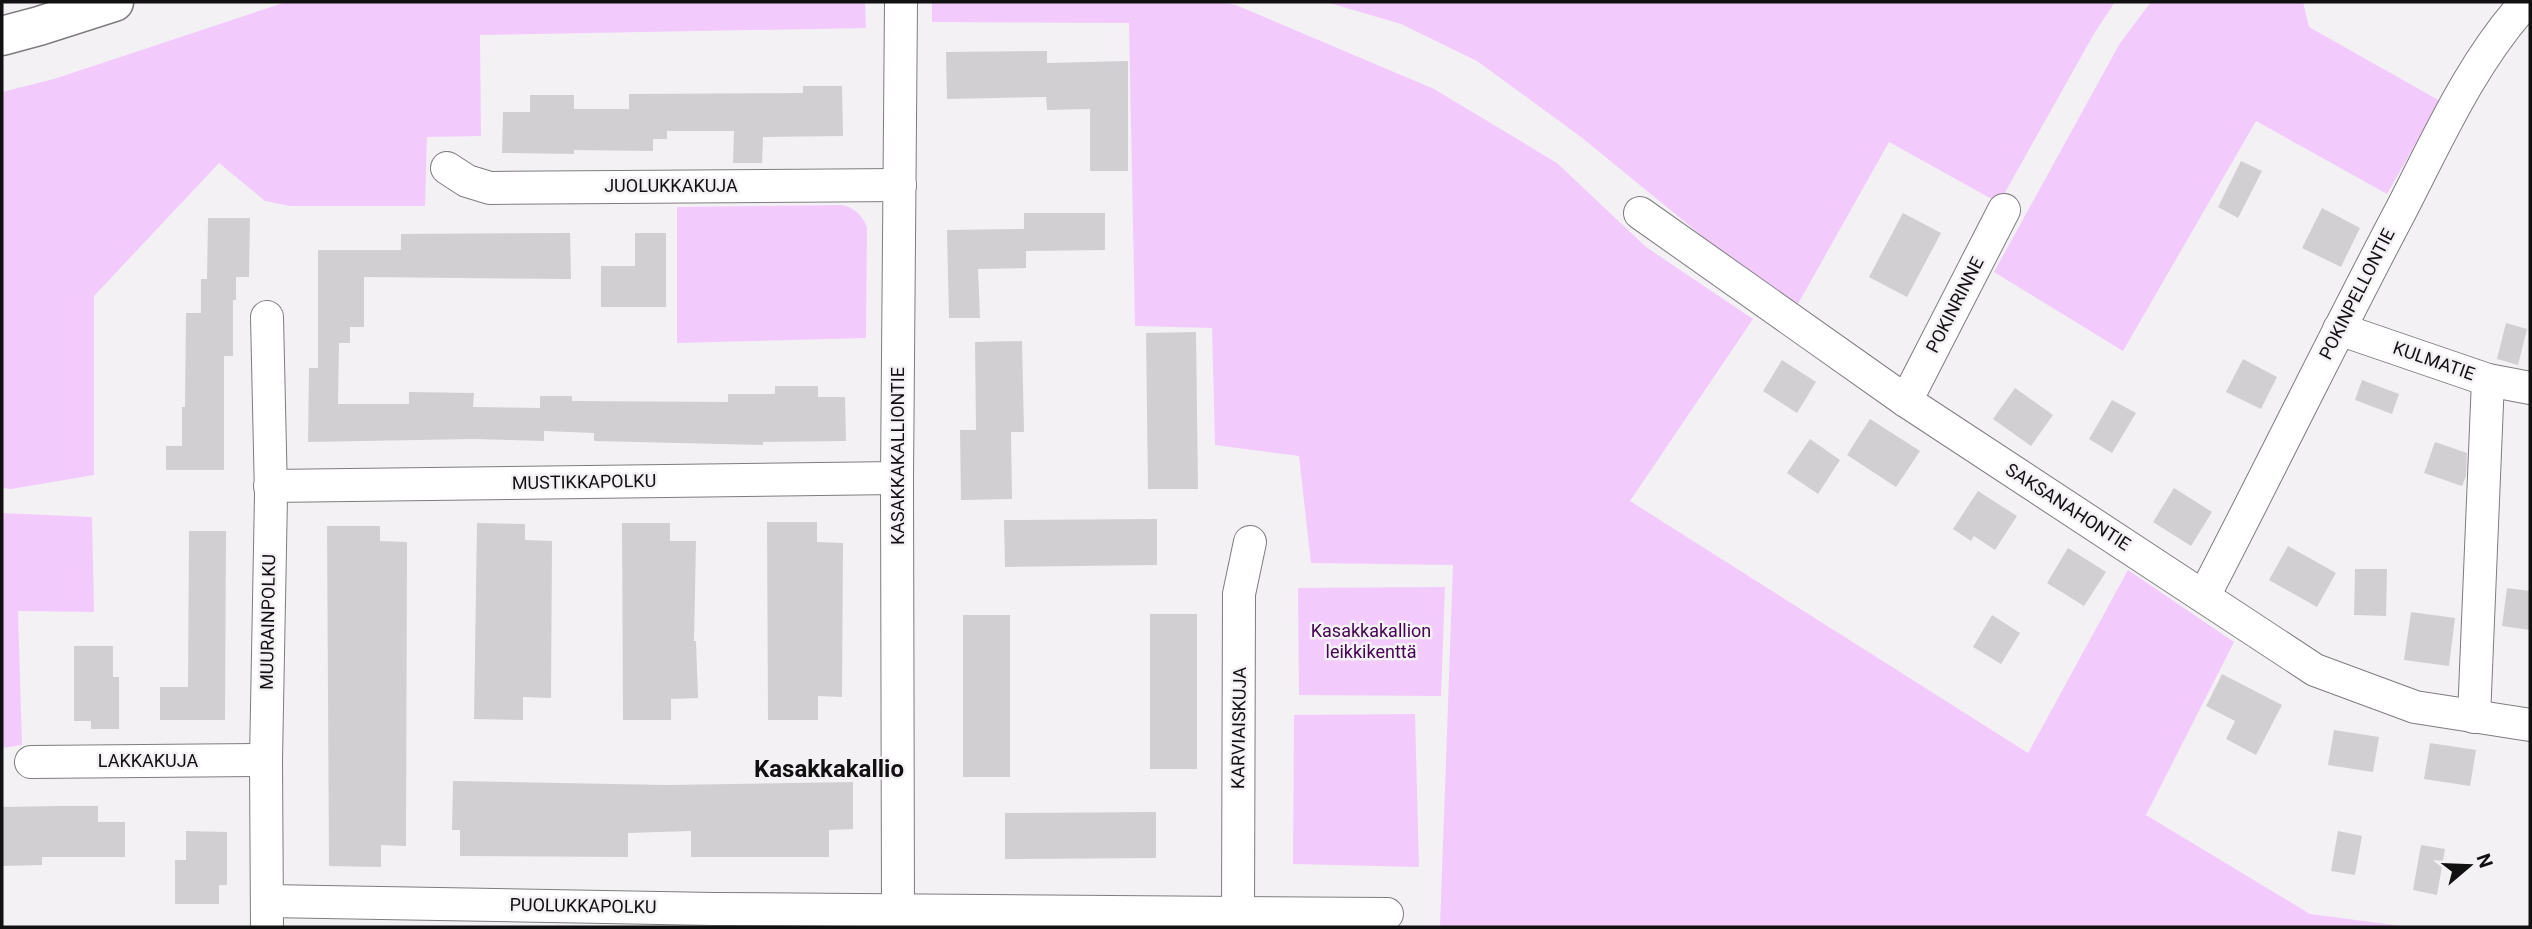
<svg xmlns="http://www.w3.org/2000/svg" width="2532" height="929" font-family="Roboto,sans-serif">
	<style>
		.green { fill: #f3cafc }
		.building { fill: #d2cfd3 }
		.lines { fill: none; stroke-linecap: round; stroke-linejoin: round }
		.street-casing { stroke: #7f7c80; stroke-width: 34 }
		.secondary-casing { stroke: #7f7c80; stroke-width: 41 }
		.street { stroke: #fff; stroke-width: 32 }
		.secondary { stroke: #fff; stroke-width: 38 }
		.labels { text-anchor: middle; stroke-width: 5; stroke-linejoin: round; paint-order: stroke }
		.street-label { font-size: 18px; fill: #121112; stroke: #f4f1f5 }
		.park-label { font-size: 18px; fill: #460352; stroke: #f4f1f5 }
		.district-label { font-size: 24px; font-weight: bold; fill: #121112; stroke: #f4f1f5 }
	</style>
	<rect width="100%" height="100%" fill="#f4f1f5"/>
	<!-- green -->
	<g class="green">
		<path d="M286 2H865L866 28 480 35 481 136 427 137 425 206H290L265 201 219 163 94 296V475L11 489 2 488V92L54 79Z"/>
		<path d="M932 2H1216L1236 5 1434 89 1557 163 1646 247 1753 319 1630 501 2028 753 2128 570 2234 642 2146 815 2310 914 2409 927H1440L1453 565 1311 563 1299 456 1215 445 1212 328 1135 326 1129 23 932 22Z"/>
		<path d="M1326 2H2115L2095 32 1999 203 1889 142 1794 311 1581 137 1477 61 1401 24Z"/>
		<path d="M2151 2H2303L2309 27 2440 101 2387 194 2256 121 2123 351 1994 272 2120 43Z"/>
		<path d="M841 205C854 207 862 215 867 227L866 338 677 343V207Z"/>
		<path d="M2 513 92 517 94 612 18 611 22 745 2 748Z"/>
		<path d="M1445 587 1441 696 1299 695 1298 588Z"/>
		<path d="M1415 714 1419 867 1293 864 1294 715Z"/>
	</g>
	<!-- building -->
	<g class="building">
		<path d="M1047 51V63L1128 61V171H1090V109L1047 110 1046 97 947 99 946 52Z"/>
		<path d="M803 86H842L843 136 763 137 762 163H733L734 131H667V139H653V151L574 150V154L502 153 503 112H530V95H574V109H629V94L803 93Z"/>
		<path d="M2241 161 2262 171 2238 218 2218 207Z"/>
		<path d="M2322 208 2360 228 2341 267 2302 248Z"/>
		<path d="M1024 213H1105V250L1026 251V268L978 269 980 318H949L947 230 1024 229Z"/>
		<path d="M1903 213 1941 233 1907 297 1869 277Z"/>
		<path d="M208 218H250L249 277H236V300H233V356H224V470H166V446H182V407H185L186 313H201V279H207Z"/>
		<path d="M570 233 571 279 364 277V327H350V343H339L338 404H409V392L474 393 473 407 540 408V396H572V401L728 402V394H775V386H818V397H845L846 441 763 442V445L594 441V433L544 431V441L473 439 308 442 309 368H318V250H401V234Z"/>
		<path d="M635 233H666V307H601V266H635Z"/>
		<path d="M2506 323 2527 329 2518 365 2497 359Z"/>
		<path d="M1196 332 1198 489H1148L1146 333Z"/>
		<path d="M1022 341 1024 432H1011L1012 499 961 500 960 430H976L975 342Z"/>
		<path d="M2243 359 2277 377 2261 409 2226 392Z"/>
		<path d="M1782 360 1816 382 1797 413 1763 391Z"/>
		<path d="M2362 380 2399 394 2392 414 2355 400Z"/>
		<path d="M2015 388 2053 415 2031 446 1993 419Z"/>
		<path d="M2112 400 2136 413 2112 453 2089 439Z"/>
		<path d="M1870 419 1920 451 1896 487 1847 455Z"/>
		<path d="M1810 439 1840 460 1818 494 1787 473Z"/>
		<path d="M2435 442 2467 453 2466 476 2462 486 2424 473Z"/>
		<path d="M2174 488 2212 512 2191 546 2153 522Z"/>
		<path d="M1978 491 2017 516 1995 550 1974 536 1971 541 1953 529Z"/>
		<path d="M1157 519V565L1005 567 1004 520Z"/>
		<path d="M767 522H817V542L843 543 842 697 818 696V720H768Z"/>
		<path d="M477 523 525 524V540L552 541 551 698 523 697V720L474 719Z"/>
		<path d="M622 523H670V541H696L694 641H696L698 698 671 699V720H623Z"/>
		<path d="M327 526H380V541L407 542 406 846 381 845V867L329 866Z"/>
		<path d="M189 531H226L225 720H160V687H188Z"/>
		<path d="M2288 546 2336 573 2317 607 2269 580Z"/>
		<path d="M2068 548 2106 572 2084 606 2047 583Z"/>
		<path d="M2355 569H2387L2386 616 2354 615Z"/>
		<path d="M2507 588 2530 591V630L2502 626Z"/>
		<path d="M2411 612 2455 618 2449 666 2404 660Z"/>
		<rect x="1150" y="614" width="47" height="155"/>
		<rect x="963" y="615" width="47" height="162"/>
		<path d="M1992 615 2020 633 2001 664 1973 647Z"/>
		<path d="M74 646H113V677H119V729H91V721H74Z"/>
		<path d="M2222 674 2282 705 2256 755 2226 739 2235 721 2206 706Z"/>
		<path d="M2334 730 2379 737 2373 772 2328 765Z"/>
		<path d="M2430 743 2476 750 2470 786 2424 779Z"/>
		<path d="M453 781 667 785 853 782V829L829 830V857H691V831L628 833V857L460 856V830H452Z"/>
		<path d="M58 806H98V822H125V857H42V865L2 866V807Z"/>
		<path d="M1156 812V858L1005 859V813Z"/>
		<path d="M186 831 227 832V885H219V904H175V860H186Z"/>
		<path d="M2338 831 2362 836 2355 875 2331 871Z"/>
		<path d="M2421 845 2445 849 2437 895 2413 890Z"/>
	</g>
	<g class="lines">
		<!-- street casing -->
		<g class="street-casing">
			<g id="street">
				<path d="M447 168 467 181 490 188 900 185"/>
				<path d="M1640 213 1906 401 2315 670 2415 707 2530 725"/>
				<path d="M2339 329 2488 380 2530 388"/>
				<path d="M1906 401 2004 210"/>
				<path d="M270 486 897 478"/>
				<path d="M2204 596C2270 469 2332 341 2399 214 2437 141 2470 64 2526 2"/>
				<path d="M2474 717 2488 380"/>
				<path d="M31 762 266 760"/>
				<path d="M267 901 714 909 1387 914"/>
				<path d="M898 910 897 478 901 2"/>
				<path d="M1238 914 1239 594 1250 542"/>
				<path d="M267 927 266 760 271 495 267 317"/>
			</g>
		</g>
		<!-- secondary casing -->
		<g class="secondary-casing">
			<path id="secondary" d="M2 36 39 26 114 2"/>
		</g>
		<!-- street -->
		<use href="#street" class="street"/>
		<!-- secondary -->
		<use href="#secondary" class="secondary"/>
	</g>
	<g class="labels">
		<!-- street labels -->
		<g class="street-label">
			<text x="671" y="192">JUOLUKKAKUJA</text>
			<text transform="translate(2357 294) rotate(-63)" y="6">POKINPELLONTIE</text>
			<text transform="translate(1955 305) rotate(-63)" y="6">POKINRINNE</text>
			<text transform="translate(2434 361) rotate(19)" y="6">KULMATIE</text>
			<text transform="translate(898 456) rotate(-90)" y="6">KASAKKAKALLIONTIE</text>
			<text transform="translate(584 482) rotate(-1)" y="6">MUSTIKKAPOLKU</text>
			<text transform="translate(2068 507) rotate(33)" y="6">SAKSANAHONTIE</text>
			<text transform="translate(268 622) rotate(-89)" y="6">MUURAINPOLKU</text>
			<text transform="translate(1239 728) rotate(-89)" y="6">KARVIAISKUJA</text>
			<text x="148" y="767">LAKKAKUJA</text>
			<text transform="translate(583 906) rotate(1)" y="6">PUOLUKKAPOLKU</text>
		</g>
		<!-- park labels -->
		<g class="park-label">
			<text x="1371" y="637">Kasakkakallion<tspan x="1371" dy="21">leikkikenttä</tspan></text>
		</g>
		<!-- district labels -->
		<g class="district-label">
			<text x="829" y="777">Kasakkakallio</text>
		</g>
	</g>
	<!-- border -->
	<rect width="2532" height="929" fill="none" stroke="#121112" stroke-width="7"/>
	<!-- north arrow -->
	<g transform="translate(2469 866) rotate(71)" stroke="#f4f1f5" stroke-width="5" paint-order="stroke">
	<path d="M0-5L12 26L0 18L-12 26Z" fill="#121112"/>
	<text y="-10" font-size="19" font-weight="bold" text-anchor="middle" fill="#121112">N</text>
	</g>
</svg>
